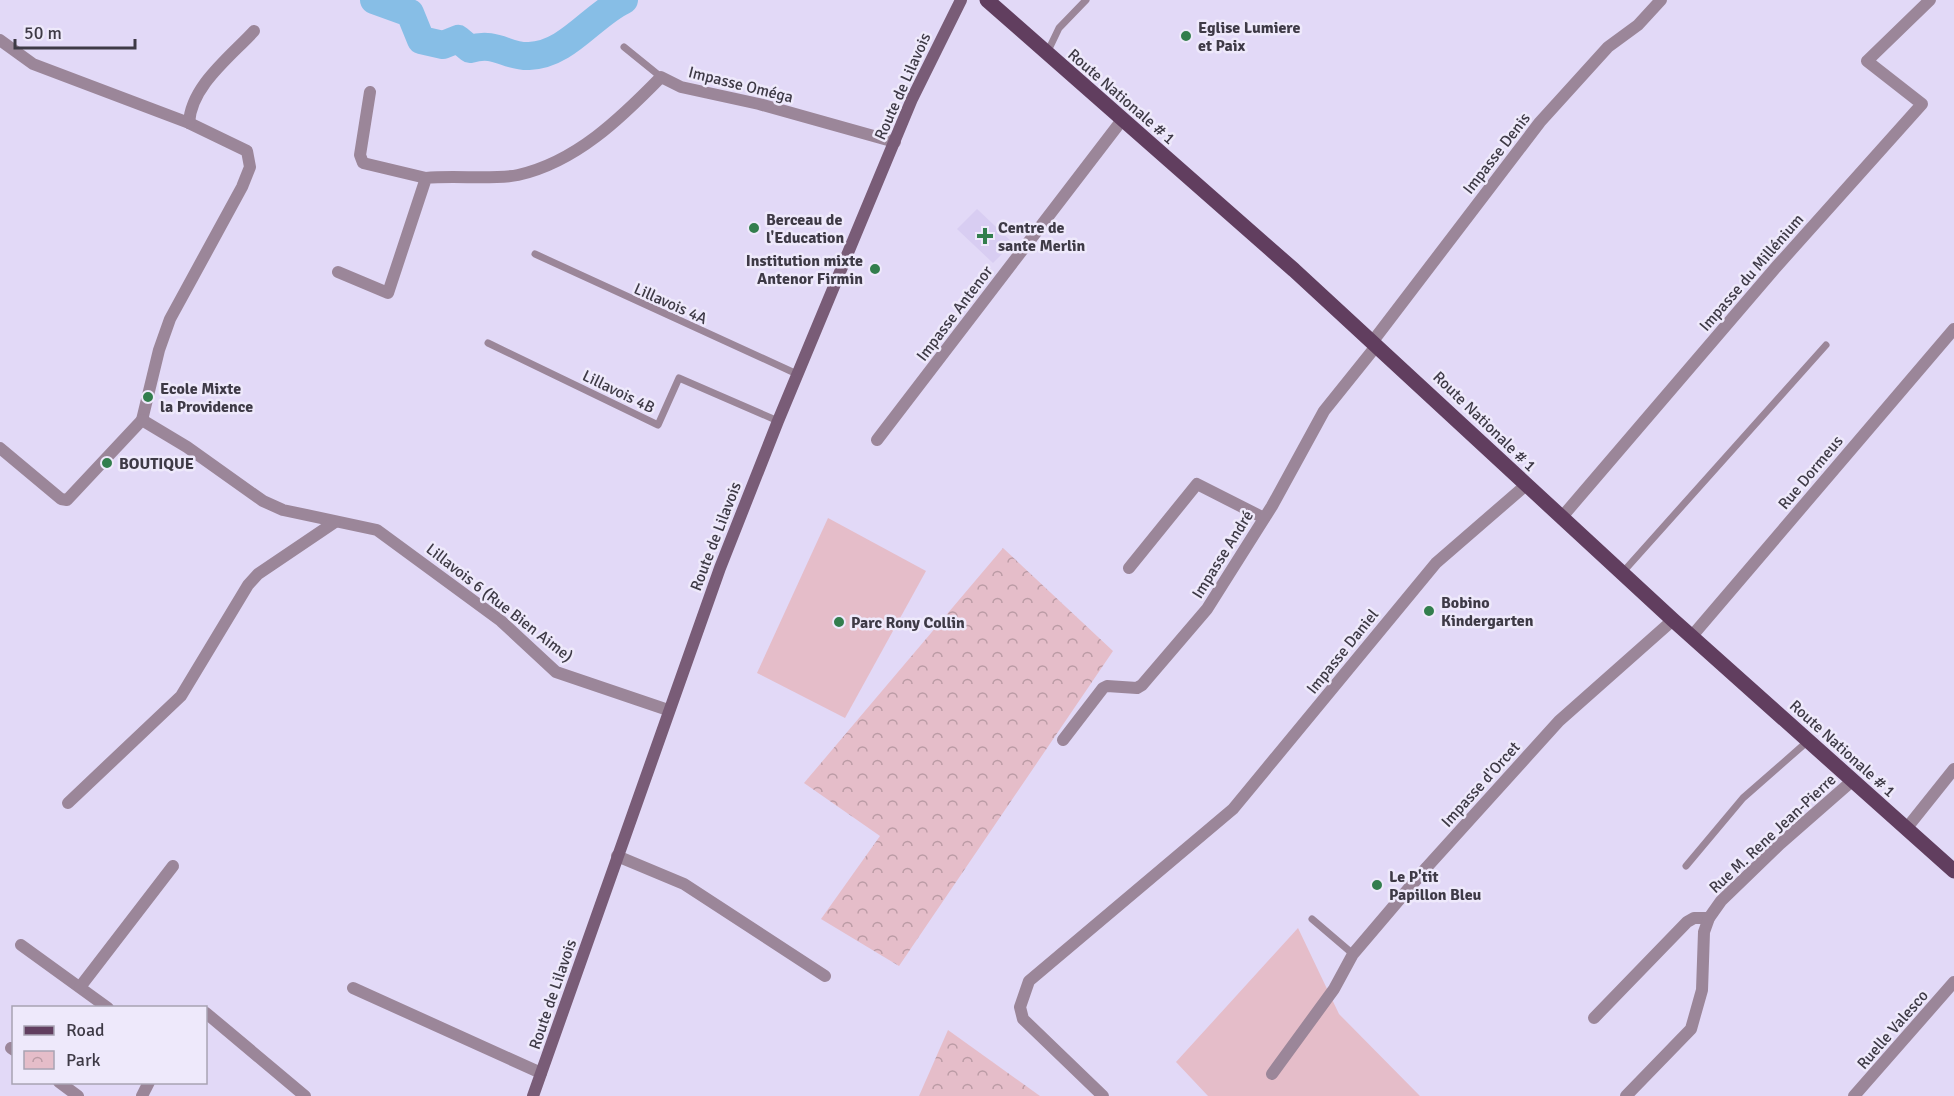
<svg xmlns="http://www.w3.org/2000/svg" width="1954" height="1096" font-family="Signika,sans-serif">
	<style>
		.built { fill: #d8cdf2 }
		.green { fill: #e5bdc9 }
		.park { fill: url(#park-crowns) }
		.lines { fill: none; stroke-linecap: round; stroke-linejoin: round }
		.river { stroke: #87bee6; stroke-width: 28 }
		.lane { stroke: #9b8699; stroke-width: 7 }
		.street { stroke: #9b8699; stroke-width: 12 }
		.secondary { stroke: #795c77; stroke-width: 12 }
		.primary { stroke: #613e5f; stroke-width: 15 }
		.poi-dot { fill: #327e4d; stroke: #eee9fb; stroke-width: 2 }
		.labels { text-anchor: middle; stroke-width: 5; stroke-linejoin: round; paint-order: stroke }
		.poi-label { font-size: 16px; font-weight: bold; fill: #3e3a46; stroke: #eee9fb; text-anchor: start }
		.street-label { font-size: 16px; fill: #3e3a46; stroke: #eee9fb }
	</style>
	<defs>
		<pattern id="park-crowns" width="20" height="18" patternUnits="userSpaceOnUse" patternTransform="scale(1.5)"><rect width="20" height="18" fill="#e5bdc9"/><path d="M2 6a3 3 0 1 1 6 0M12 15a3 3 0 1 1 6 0" fill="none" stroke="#bb9ba5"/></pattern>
	</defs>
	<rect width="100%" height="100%" fill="#e2d9f7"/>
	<!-- built -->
	<path class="built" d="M977 209 1013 243 993 263 957 229Z"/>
	<!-- green -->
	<g class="green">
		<path d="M828 518 926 571 845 718 757 673Z"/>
		<path d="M1298 928 1339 1014 1420 1096H1208L1176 1062Z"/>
	</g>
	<!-- park -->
	<g class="park">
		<path d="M1003 548 1113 651 899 966 821 919 880 836 804 783Z"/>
		<path d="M948 1030 1040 1096H919Z"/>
	</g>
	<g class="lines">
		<!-- river -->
		<path class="river" d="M374 0 410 13 421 40 443 45 458 39 470 49C497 41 506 57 529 56 567 55 592 15 624 0"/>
		<!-- lane -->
		<g class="lane">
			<path d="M624 47 661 77"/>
			<path d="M1047 53 1059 28 1086 0"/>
			<path d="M535 254 797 374"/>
			<path d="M488 343 658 425 679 378 778 421"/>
			<path d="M1623 572 1826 345"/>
			<path d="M1686 866 1743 798 1808 741"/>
			<path d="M1312 919 1353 954"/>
		</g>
		<!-- street -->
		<g class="street">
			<path d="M0 40 33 64 189 123 247 151 250 167 242 187 170 319 159 350 142 420"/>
			<path d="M370 92 360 155 363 163 426 178"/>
			<path d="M189 123C191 86 230 57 254 31"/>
			<path d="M338 272 388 293 426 178C453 175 495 180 518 175 576 162 621 118 661 77L681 87 759 104 895 142"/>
			<path d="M1373 341 1540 122 1608 47 1638 25 1661 0"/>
			<path d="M877 440 1122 120"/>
			<path d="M0 448 61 499 67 500 142 420 187 447 263 501 283 510 377 530 501 621 556 672 668 710"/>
			<path d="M1562 517 1777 266 1922 104 1867 61 1930 0"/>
			<path d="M1129 568 1197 484 1264 518"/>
			<path d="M1692 636 1954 329"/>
			<path d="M1063 740 1103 688 1107 686 1137 688 1142 685 1207 609 1272 506 1324 411 1377 345"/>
			<path d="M68 803 181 696 248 585 258 574 335 522"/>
			<path d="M1906 829 1954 769"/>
			<path d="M617 856 684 884 825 976"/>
			<path d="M21 945 108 1008"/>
			<path d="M80 987 173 866"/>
			<path d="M353 988 541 1073"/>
			<path d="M206 1013 305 1096"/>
			<path d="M1594 1018 1687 922 1694 918H1709"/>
			<path d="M11 1048 14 1050"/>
			<path d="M1272 1074 1334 989 1353 954 1427 867 1559 721 1673 620"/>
			<path d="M59 1082 78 1096"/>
			<path d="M142 1096 149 1082"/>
			<path d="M1103 1096 1023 1019 1020 1007 1029 981 1233 809 1436 563 1526 485"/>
			<path d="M1626 1096 1691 1029 1702 990 1704 932 1709 918 1721 901 1780 844 1852 781"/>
			<path d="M1854 1096 1954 982"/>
		</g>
		<!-- secondary -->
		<path class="secondary" d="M533 1096 720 568 778 421 912 99 961 0"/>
		<!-- primary -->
		<path class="primary" d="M987 0 1294 270 1673 620 1954 871"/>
	</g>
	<!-- markers -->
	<g class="poi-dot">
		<circle cx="1186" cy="36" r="6"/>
		<circle cx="754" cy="228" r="6"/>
		<path d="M982 227h6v6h6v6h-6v6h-6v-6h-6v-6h6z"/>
		<circle cx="875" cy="269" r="6"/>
		<circle cx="148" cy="397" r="6"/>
		<circle cx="107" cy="463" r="6"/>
		<circle cx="1429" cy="611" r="6"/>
		<circle cx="839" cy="622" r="6"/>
		<circle cx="1377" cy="885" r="6"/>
	</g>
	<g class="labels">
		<!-- poi labels -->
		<g class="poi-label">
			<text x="1198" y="33">Eglise Lumiere<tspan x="1198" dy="18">et Paix</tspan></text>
			<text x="766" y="225">Berceau de<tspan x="766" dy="18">l'Education</tspan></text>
			<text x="998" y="233">Centre de<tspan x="998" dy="18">sante Merlin</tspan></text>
			<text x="863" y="266" text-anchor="end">Institution mixte<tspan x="863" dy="18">Antenor Firmin</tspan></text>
			<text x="160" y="394">Ecole Mixte<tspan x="160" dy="18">la Providence</tspan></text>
			<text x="119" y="469">BOUTIQUE</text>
			<text x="1441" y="608">Bobino<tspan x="1441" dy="18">Kindergarten</tspan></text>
			<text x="851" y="628">Parc Rony Collin</text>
			<text x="1389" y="882">Le P'tit<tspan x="1389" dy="18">Papillon Bleu</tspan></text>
		</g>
		<!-- street labels -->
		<g class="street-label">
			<text transform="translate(741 84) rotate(14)" y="6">Impasse Oméga</text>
			<text transform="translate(902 86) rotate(-66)" y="6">Route de Lilavois</text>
			<text transform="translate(1122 96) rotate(41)" y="6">Route Nationale # 1</text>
			<text transform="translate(1496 153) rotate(-52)" y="6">Impasse Denis</text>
			<text transform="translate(1751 272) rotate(-49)" y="6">Impasse du Millénium</text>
			<text transform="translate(671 303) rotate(24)" y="6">Lillavois 4A</text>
			<text transform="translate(954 313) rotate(-53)" y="6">Impasse Antenor</text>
			<text transform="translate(619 391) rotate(26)" y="6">Lillavois 4B</text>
			<text transform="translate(1485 421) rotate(44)" y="6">Route Nationale # 1</text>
			<text transform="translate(1810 472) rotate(-50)" y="6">Rue Dormeus</text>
			<text transform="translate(715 536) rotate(-69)" y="6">Route de Lilavois</text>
			<text transform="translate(1222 554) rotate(-58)" y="6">Impasse André</text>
			<text transform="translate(500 602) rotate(38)" y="6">Lillavois 6 (Rue Bien Aime)</text>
			<text transform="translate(1342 651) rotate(-51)" y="6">Impasse Daniel</text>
			<text transform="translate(1843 748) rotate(42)" y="6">Route Nationale # 1</text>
			<text transform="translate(1480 784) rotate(-48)" y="6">Impasse d'Orcet</text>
			<text transform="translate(1772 833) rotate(-43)" y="6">Rue M. Rene Jean-Pierre</text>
			<text transform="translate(552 994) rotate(-71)" y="6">Route de Lilavois</text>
			<text transform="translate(1892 1029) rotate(-49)" y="6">Ruelle Valesco</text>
		</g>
	</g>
	<!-- legend -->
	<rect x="12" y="1006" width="195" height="78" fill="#eee9fb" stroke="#a8a3b3" stroke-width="1.5"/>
	<rect x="24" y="1026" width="30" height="9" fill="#613e5f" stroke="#a8a3b3" stroke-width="1.5"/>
	<text x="66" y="1036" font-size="18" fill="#3e3a46">Road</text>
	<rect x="24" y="1051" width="30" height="18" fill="url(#park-crowns)" stroke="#a8a3b3" stroke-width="1.5"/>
	<text x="66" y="1066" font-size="18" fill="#3e3a46">Park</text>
	<!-- scale -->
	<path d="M15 39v9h120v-9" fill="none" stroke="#3e3a46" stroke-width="3"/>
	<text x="24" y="39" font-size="18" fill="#3e3a46" stroke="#eee9fb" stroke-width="4.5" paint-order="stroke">50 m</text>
</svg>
